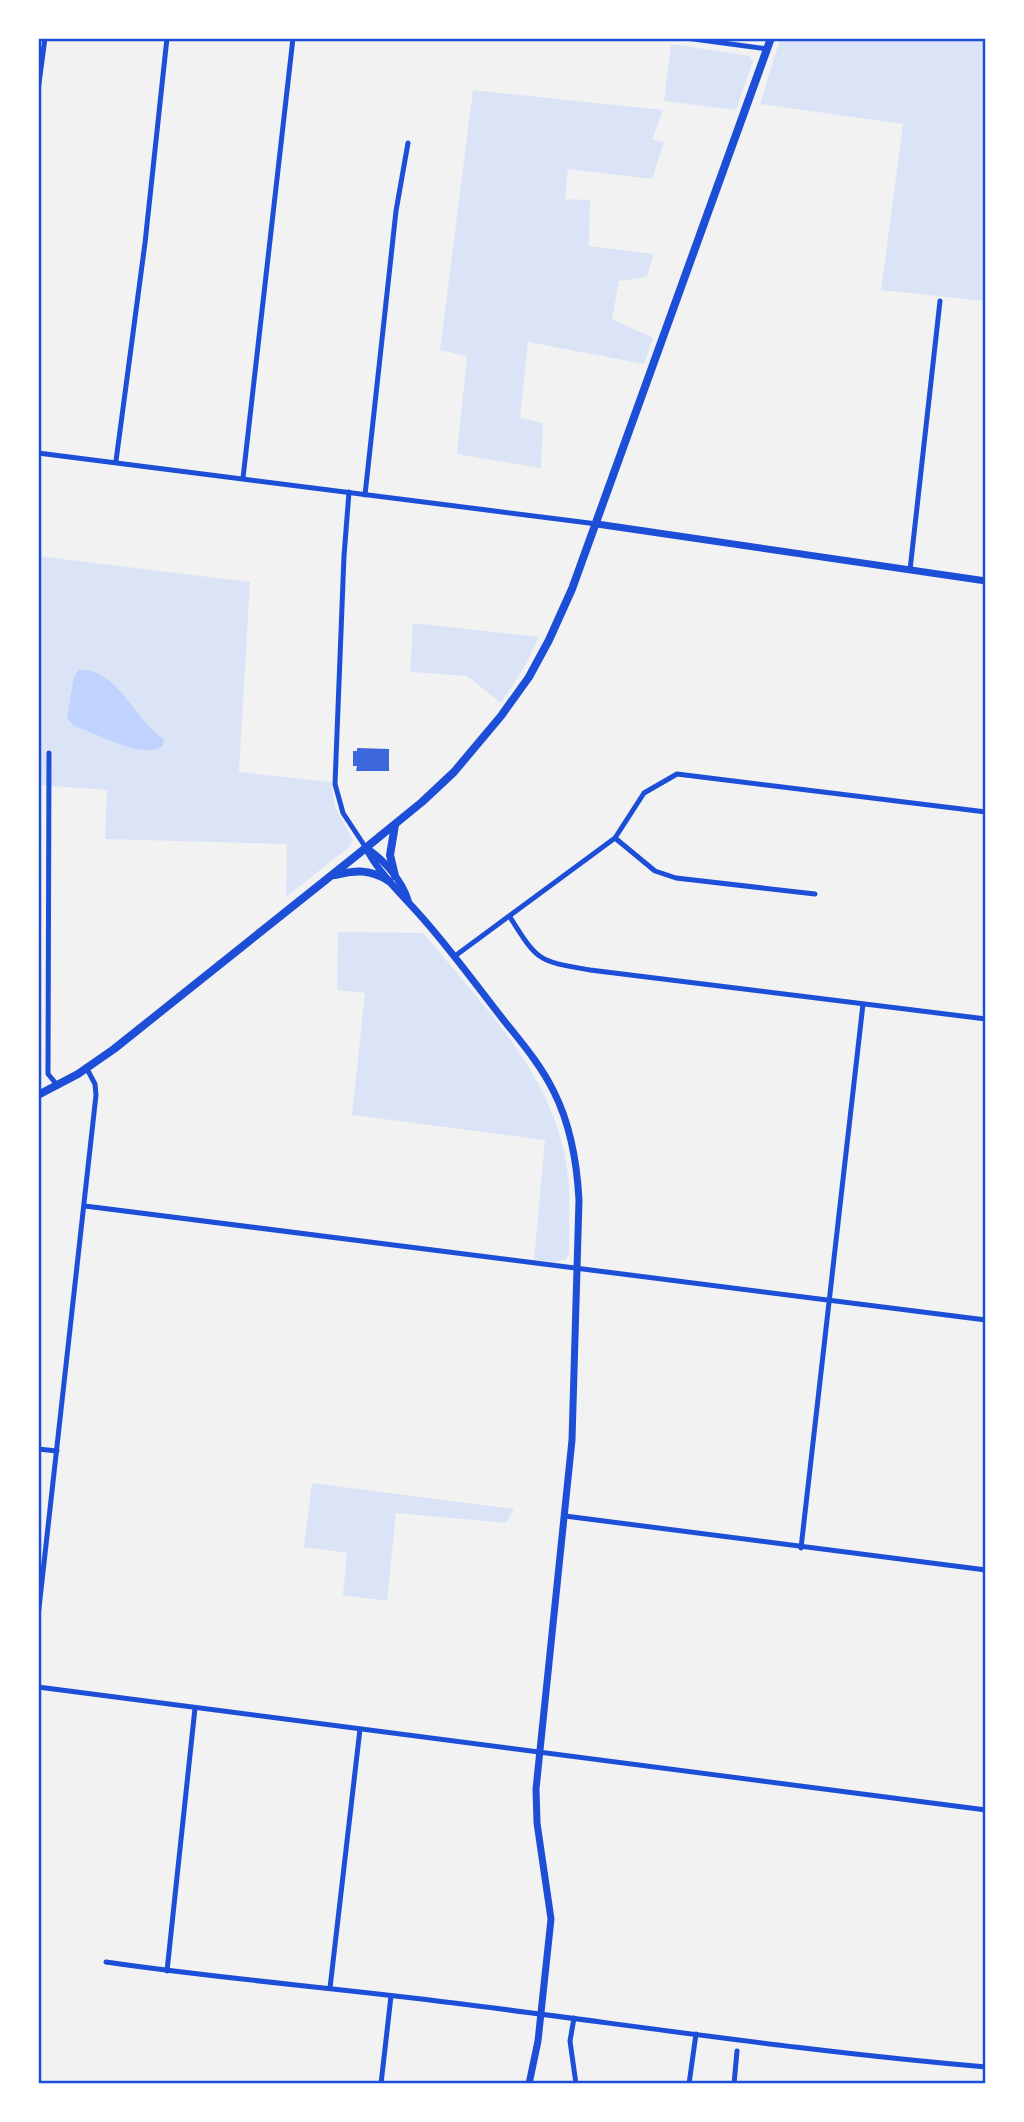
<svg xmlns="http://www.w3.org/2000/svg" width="1024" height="2122" font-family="'DM Sans',sans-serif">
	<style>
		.green { fill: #dbe4f7 }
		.water { fill: #bfd3fe }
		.building { fill: #3d67dc }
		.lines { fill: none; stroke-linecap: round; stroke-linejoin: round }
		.minor { stroke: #1d4ed8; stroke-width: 5 }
		.secondary { stroke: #1d4ed8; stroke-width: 7 }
		.primary { stroke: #1d4ed8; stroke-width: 8 }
		.neatline { fill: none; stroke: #1d4ed8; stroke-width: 2.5 }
	</style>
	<rect width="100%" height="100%" fill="#f2f2f2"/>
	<!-- green -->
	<g class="green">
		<path d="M780 39H985V301L881 290 903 124 760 104Z"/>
		<path d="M671 44 750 56 753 61 736 110 664 101Z"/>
		<path d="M473 90 663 110 652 140 664 142 652 179 568 169 565 199 590 200 589 246 654 254 647 277 619 281 612 319 653 338 644 364 528 342 520 418 543 423 541 468 457 454 467 356 440 350Z"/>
		<path d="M38 556 250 582 239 772 331 782 335 807 353 840 349 847 286 897 287 844 105 839 107 790 39 785Z"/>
		<path d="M413 623 539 637 523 669 501 703 467 676 410 672Z"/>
		<path d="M338 932 423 933C481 1003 554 1075 567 1168 571 1197 569 1226 569 1254L566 1259 556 1262 534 1260 545 1140 352 1115 365 993 337 990Z"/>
		<path d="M312 1483 514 1509 506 1523 396 1513 387 1601 343 1595 347 1553 304 1547Z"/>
	</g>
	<!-- water -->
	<path class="water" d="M79 670C118 668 134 720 164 739L163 746C142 760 97 733 74 726L67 718 74 677Z"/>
	<!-- building -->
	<path class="building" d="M357 748 389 749V771H356L357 766H353V751H357Z"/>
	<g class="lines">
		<!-- minor -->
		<g class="minor">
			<path d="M686 38 767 49"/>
			<path d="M38 91 45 38"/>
			<path d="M38 453 597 524"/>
			<path d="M116 461 145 243 167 38"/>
			<path d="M243 478 293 38"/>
			<path d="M349 492 344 556 335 784 343 813 366 848"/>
			<path d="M365 495 396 211 408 143"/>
			<path d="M910 570 940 301"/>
			<path d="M49 753 48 1074 58 1086"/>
			<path d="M615 838 655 871 676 878 815 894"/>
			<path d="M510 917C538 962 538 961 590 970L986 1019"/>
			<path d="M455 956 615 838 644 793 677 774 986 812"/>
			<path d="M85 1206 986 1320"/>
			<path d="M38 1449 57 1451"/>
			<path d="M565 1516 986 1570"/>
			<path d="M801 1548 863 1004"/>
			<path d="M38 1617 96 1095 95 1084 87 1069"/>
			<path d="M38 1687 986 1810"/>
			<path d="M106 1962C222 1979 338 1988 454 2003 631 2025 808 2052 986 2067"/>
			<path d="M167 1971 195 1708"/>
			<path d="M330 1988 360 1729"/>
			<path d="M574 2018 570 2041 576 2084"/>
			<path d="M381 2084 391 1996"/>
			<path d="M689 2084 696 2034"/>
			<path d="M734 2084 737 2051"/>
		</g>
		<!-- secondary -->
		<g class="secondary">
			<path d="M597 524 986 581"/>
			<path d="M366 848C381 877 405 897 426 922 453 953 477 986 502 1018 521 1042 541 1065 554 1092 571 1126 577 1162 579 1200L572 1440 536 1789 537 1823 551 1919 538 2041 529 2084"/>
			<path d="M369 850C385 861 402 881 408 900"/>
		</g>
		<!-- primary -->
		<g class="primary">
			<path d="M395 825 390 855 395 876"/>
			<path d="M335 875C356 870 370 869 389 881"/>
			<path d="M38 1095 78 1074 114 1049 357 855 422 802 454 772 501 716 529 677 549 640 572 589 771 38"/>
		</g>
	</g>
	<!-- border -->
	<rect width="1024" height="2122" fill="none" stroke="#ffffff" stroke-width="80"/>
	<rect x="40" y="40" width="944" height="2042" class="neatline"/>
</svg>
